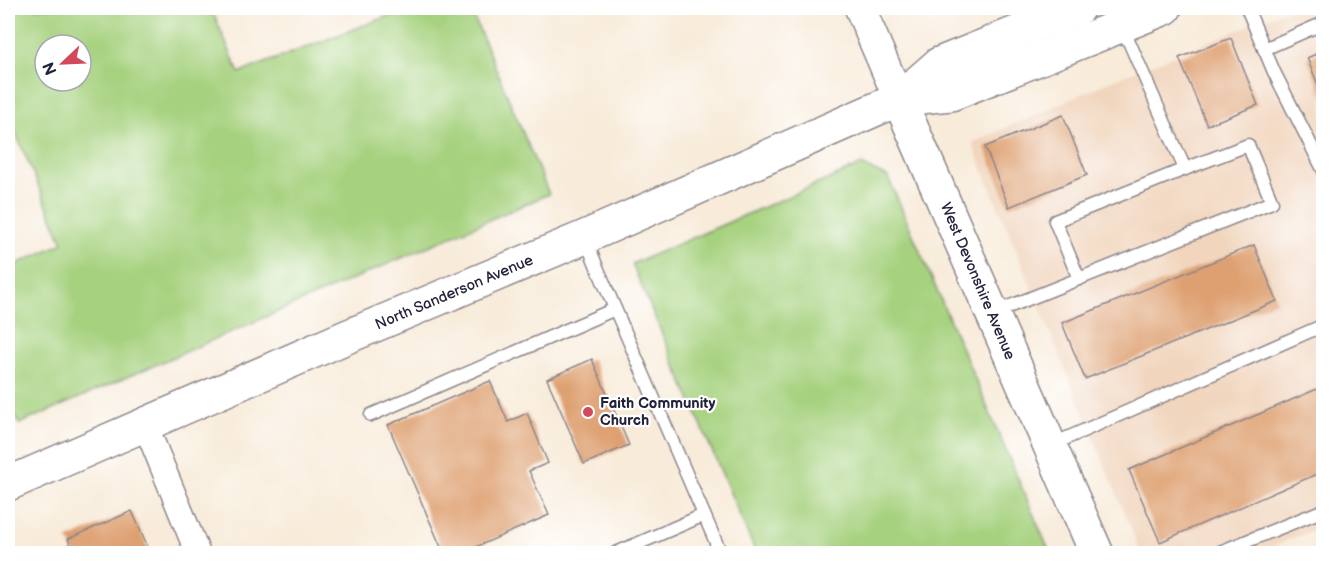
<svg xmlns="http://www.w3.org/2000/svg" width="1331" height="561" font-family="'Balsamiq Sans',sans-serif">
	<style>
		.built { fill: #f1d5bd }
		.green { fill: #a6d17e; stroke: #647a5c; stroke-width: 1.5; fill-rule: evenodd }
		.building { fill: #dea071 }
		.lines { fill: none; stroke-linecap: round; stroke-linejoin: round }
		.service-casing { stroke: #8d868a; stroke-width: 15 }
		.minor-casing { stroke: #8d868a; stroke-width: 27 }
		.tertiary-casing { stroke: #8d868a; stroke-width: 33 }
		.secondary-casing { stroke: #8d868a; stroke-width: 36 }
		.trunk-casing { stroke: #8d868a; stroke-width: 36 }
		.service { stroke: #fff; stroke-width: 12 }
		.minor { stroke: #fff; stroke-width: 24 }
		.tertiary { stroke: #fff; stroke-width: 30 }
		.secondary { stroke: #fff; stroke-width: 33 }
		.trunk { stroke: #fff; stroke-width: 33 }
		.poi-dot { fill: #d1495b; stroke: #fff; stroke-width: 2 }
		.labels { text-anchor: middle; stroke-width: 4.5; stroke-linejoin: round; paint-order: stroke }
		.street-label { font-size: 15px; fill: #22223b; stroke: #fff }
		.poi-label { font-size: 15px; font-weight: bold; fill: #22223b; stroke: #fff; text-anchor: start }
	</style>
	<rect width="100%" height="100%" fill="#fff"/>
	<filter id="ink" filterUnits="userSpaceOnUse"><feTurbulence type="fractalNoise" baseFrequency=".0167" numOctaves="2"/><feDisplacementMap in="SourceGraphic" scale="12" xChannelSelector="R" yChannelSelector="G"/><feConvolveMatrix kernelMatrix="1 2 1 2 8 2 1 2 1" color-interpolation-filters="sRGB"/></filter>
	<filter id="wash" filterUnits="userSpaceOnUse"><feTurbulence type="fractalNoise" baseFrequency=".008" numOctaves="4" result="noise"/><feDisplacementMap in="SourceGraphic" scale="24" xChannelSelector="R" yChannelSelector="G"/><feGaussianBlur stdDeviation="1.35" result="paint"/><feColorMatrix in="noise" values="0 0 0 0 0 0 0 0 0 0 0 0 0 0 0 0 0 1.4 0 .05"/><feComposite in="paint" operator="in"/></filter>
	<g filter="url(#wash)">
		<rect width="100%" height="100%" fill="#f8ebd9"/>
		<!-- built -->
		<path class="built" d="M1292 8H1323V526L1256 553H1141L972 143 1120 77Z"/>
		<!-- green -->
		<g class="green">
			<path d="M8 8H211L239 73 409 8H470L549 194 19 424 8 398V268L63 243 8 115ZM45 45H81V81H45Z"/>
			<path d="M861 165 888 177 1050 553H756L632 264Z"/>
		</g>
		<g id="blocks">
			<!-- building -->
			<g class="building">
				<path d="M1231 38 1258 105 1207 125 1179 58Z"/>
				<path d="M1323 51V97L1307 58Z"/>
				<path d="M1063 115 1087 175 1009 207 985 147Z"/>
				<path d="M1254 245 1277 301 1085 379 1062 323Z"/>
				<path d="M592 359 629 445 584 464 547 379Z"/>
				<path d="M490 381 508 422 527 413 548 463 529 471 549 515 460 554H444L388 425Z"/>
				<path d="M1324 386V471L1160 542 1129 470Z"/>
				<path d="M132 511 151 554H126L124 549 113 554H74L68 539Z"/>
			</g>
		</g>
	</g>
	<g filter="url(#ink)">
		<use href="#blocks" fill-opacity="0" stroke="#8d868a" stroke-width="1.5"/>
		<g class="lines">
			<!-- service casing -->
			<g class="service-casing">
				<g id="service">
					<path d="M1247 8 1274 72 1324 171"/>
					<path d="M1264 49 1324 23"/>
					<path d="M585 238 597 267 721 554"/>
					<path d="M1079 279 1055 221 1185 169"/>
					<path d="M993 313 1272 202 1248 145 1185 169 1123 28"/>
					<path d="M371 415 615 309"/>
					<path d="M1051 445 1324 325"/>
					<path d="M614 554 704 515"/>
					<path d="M1215 554 1324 510"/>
				</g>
			</g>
			<!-- minor casing -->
			<g class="minor-casing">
				<path id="minor" d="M145 424 198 554"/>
			</g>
			<!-- tertiary casing -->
			<g class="tertiary-casing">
				<path id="tertiary" d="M860 8 899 99"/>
			</g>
			<!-- secondary casing -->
			<g class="secondary-casing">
				<path id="secondary" d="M899 99 1097 554"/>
			</g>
			<!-- trunk casing -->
			<g class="trunk-casing">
				<g id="trunk">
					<path d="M899 99 951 94 1165 8"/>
					<path d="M8 484 344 338 585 237 899 99 939 64 1078 8"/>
				</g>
			</g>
			<!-- service -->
			<use href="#service" class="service"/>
			<!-- minor -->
			<use href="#minor" class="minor"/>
			<!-- tertiary -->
			<use href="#tertiary" class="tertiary"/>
			<!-- secondary -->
			<use href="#secondary" class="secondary"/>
			<!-- trunk -->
			<use href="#trunk" class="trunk"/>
		</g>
	</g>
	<!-- markers -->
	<circle class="poi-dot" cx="588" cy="412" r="6"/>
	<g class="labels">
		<!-- street labels -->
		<g class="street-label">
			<text transform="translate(978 281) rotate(67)" y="5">West Devonshire Avenue</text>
			<text transform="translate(454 292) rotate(-23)" y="5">North Sanderson Avenue</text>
		</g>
		<!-- poi labels -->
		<g class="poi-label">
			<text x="600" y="408">Faith Community<tspan x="600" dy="17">Church</tspan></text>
		</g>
	</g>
	<!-- margin -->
	<rect width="1331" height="561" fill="none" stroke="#fff" stroke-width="30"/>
	<!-- north arrow -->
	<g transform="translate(63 63) rotate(247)"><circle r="28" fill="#ffffff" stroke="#a7a7b1" stroke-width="1.5"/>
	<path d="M0-4.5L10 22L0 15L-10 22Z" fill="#d1495b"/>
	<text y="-9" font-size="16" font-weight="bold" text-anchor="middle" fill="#22223b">N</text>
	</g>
</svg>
